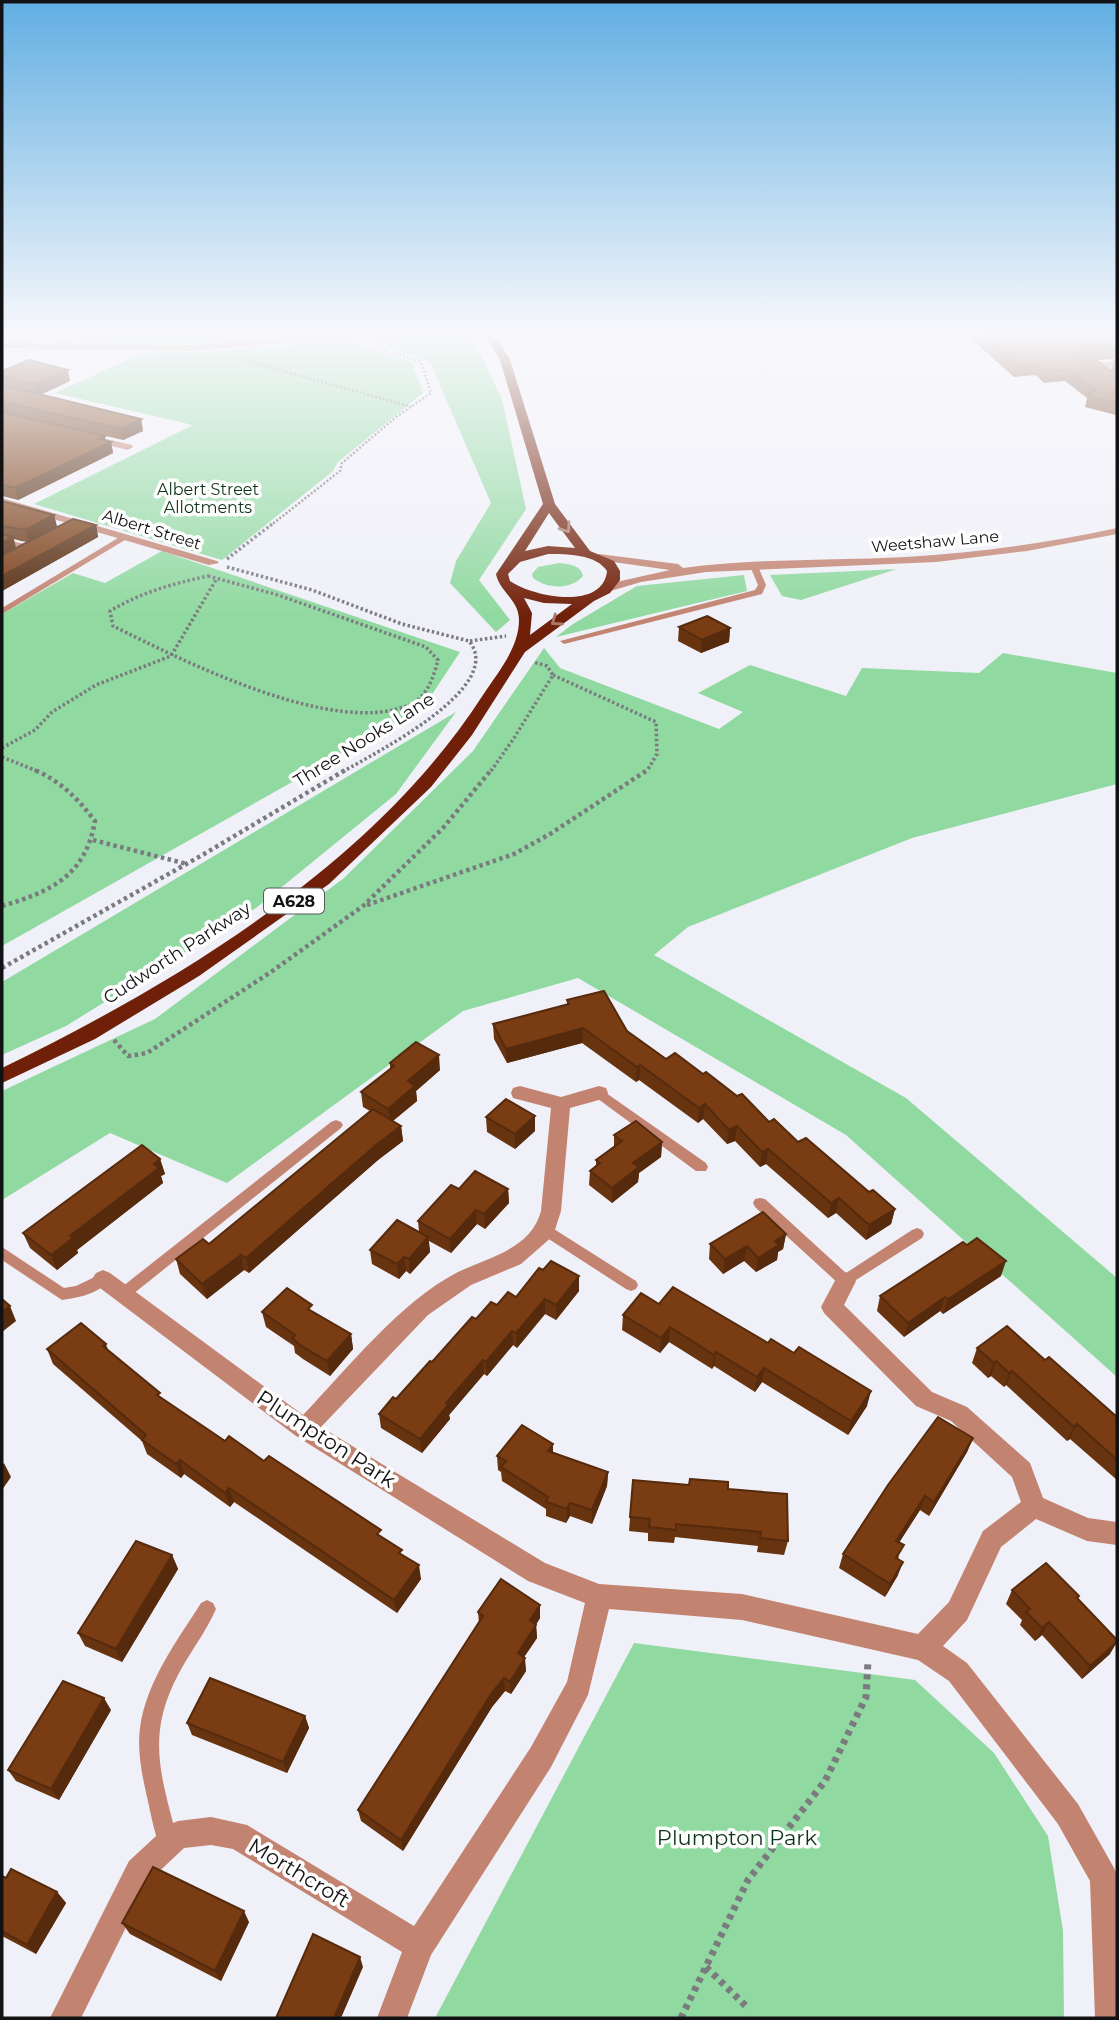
<svg xmlns="http://www.w3.org/2000/svg" width="1119" height="2020" font-family="Montserrat,sans-serif">
	<style>
		.green { fill: #90d9a0 }
		.lines { fill: none; stroke-linecap: round; stroke-linejoin: round }
		.path-far3 { stroke: #7a7a7f; stroke-width: 2.5; stroke-dasharray: 2 2; stroke-linecap: butt }
		.path-far2 { stroke: #7a7a7f; stroke-width: 3.5; stroke-dasharray: 2.5 2.5; stroke-linecap: butt }
		.path-far1 { stroke: #7a7a7f; stroke-width: 4.5; stroke-dasharray: 3.5 3.5; stroke-linecap: butt }
		.path { stroke: #7a7a7f; stroke-width: 7; stroke-dasharray: 5 5; stroke-linecap: butt }
		.service { fill: #c28371; fill-rule: evenodd }
		.minor { fill: #c28371; fill-rule: evenodd }
		.tertiary { fill: #c28371; fill-rule: evenodd }
		.trunk { fill: #701f08; fill-rule: evenodd }
		.wall { fill: #683410; fill-rule: evenodd }
		.shaded-wall { fill: #552a0d }
		.building { fill: #793c13; stroke: #552a0d; stroke-width: 2 }
		.oneway { stroke: #a9786a }
		.labels { text-anchor: middle; stroke-width: 7; stroke-linejoin: round; paint-order: stroke }
		.far-park-label { font-size: 16px; fill: #0f331a; stroke: #fefefe }
		.far-street-label { font-size: 16px; fill: #121214; stroke: #fefefe }
		.shield { fill: #fefefe; stroke: #59595a; stroke-width: 2 }
		.shield-label { font-size: 16px; font-weight: bold; fill: #121214 }
		.street-label { font-size: 18px; fill: #121214; stroke: #fefefe }
		.near-street-label { font-size: 21px; fill: #121214; stroke: #fefefe }
		.near-park-label { font-size: 21px; fill: #0f331a; stroke: #fefefe }
	</style>
	<rect width="100%" height="100%" fill="#f0f0f8"/>
	<!-- green -->
	<g class="green">
		<path d="M84 335H315L189 345 77 343Z"/>
		<path d="M471 335 502 399 526 509 479 580 510 620 496 632 450 583 456 561 491 503 430 362 365 340Z"/>
		<path d="M346 341 412 362 423 393 338 462 333 471 222 560 34 504 193 425 55 393 143 353 196 352Z"/>
		<path d="M162 551 460 652 423 708 2 946V614L73 573 105 583Z"/>
		<path d="M559 563C569 564 581 565 583 576 571 590 547 589 533 578L532 574 538 567Z"/>
		<path d="M897 569 801 600 782 596 770 575Z"/>
		<path d="M744 575 747 591 556 637 573 624 637 586Z"/>
		<path d="M544 648 560 668 719 729 743 712 698 693 750 665 846 696 862 668 979 673 1003 653 1117 673V784L912 838 688 927 654 955 906 1098 1117 1278V1377L846 1135 578 978 463 1011 227 1183 110 1133 2 1200V1091L155 1019 344 878 473 751Z"/>
		<path d="M456 712 396 794 256 908 66 1026 2 1055V982Z"/>
		<path d="M634 1643 915 1680 994 1753 1048 1836 1063 1931 1064 2018H435Z"/>
	</g>
	<g class="lines">
		<!-- path-far3 -->
		<g class="path-far3">
			<path d="M244 360 412 407"/>
			<path d="M270 526 340 471 342 463 396 417 431 393 421 362 380 349"/>
		</g>
		<!-- path-far2 -->
		<g class="path-far2">
			<path d="M227 559 272 524"/>
			<path d="M227 567 312 590 402 624 469 641C507 687 375 753 344 771"/>
			<path d="M208 576 278 595 426 647 438 660C434 676 427 697 411 704 336 739 182 660 113 626L110 611C142 592 172 584 208 576Z"/>
			<path d="M470 641 506 636"/>
			<path d="M553 675 656 722 657 754 647 771"/>
			<path d="M2 748 35 730 52 712 96 685 171 656 217 578"/>
			<path d="M2 757 37 771"/>
			<path d="M491 771 514 738 553 675 547 666 533 662"/>
		</g>
		<!-- path-far1 -->
		<g class="path-far1">
			<path d="M93 840 187 864"/>
			<path d="M367 905 514 854 550 834 649 769"/>
			<path d="M2 906C52 891 85 876 95 821 77 798 60 780 32 769"/>
			<path d="M2 968 204 854 347 769"/>
			<path d="M114 1040 128 1056 147 1053 271 972 363 906 443 828 492 769"/>
		</g>
		<!-- path -->
		<g class="path">
			<path d="M706 1967 749 2009"/>
			<path d="M681 2018 748 1880 825 1781 866 1697 868 1661"/>
		</g>
		<!-- service -->
		<g class="service">
			<path d="M71 335H78L62 347H58V345Z"/>
			<path d="M123 535 130 537 2 614V608Z"/>
			<path d="M2 539 34 546 35 548 31 550 2 543Z"/>
			<path d="M751 564H757L766 585 762 594 564 644 560 641 755 590 758 585 750 566Z"/>
			<path d="M599 1088 706 1163 708 1167 706 1171H696L594 1096 592 1093 594 1090Z"/>
			<path d="M336 1120 341 1122 343 1125 341 1128 128 1298 123 1300 118 1298 116 1294 118 1290 331 1122Z"/>
			<path d="M760 1198 765 1199 846 1273 912 1230 917 1228 922 1230 924 1234 922 1238 845 1287 840 1285 755 1207 753 1203 755 1199Z"/>
			<path d="M546 1224 636 1281 638 1285 636 1289 631 1291 626 1289 541 1234 539 1230 541 1226Z"/>
			<path d="M2 1247 64 1288 76 1286 103 1273 108 1275 110 1279C101 1293 78 1298 62 1300L2 1260Z"/>
			<path d="M207 1600 213 1603 216 1609C206 1632 190 1652 178 1675 145 1737 162 1778 178 1842L175 1849 168 1852 161 1849C154 1833 151 1814 147 1797 142 1775 137 1751 140 1728 146 1682 177 1641 201 1603Z"/>
		</g>
		<!-- minor -->
		<g class="minor">
			<path d="M336 335H382L189 351 2 348V342L189 345Z"/>
			<path d="M1117 361V367L1082 369 1077 366 1082 363Z"/>
			<path d="M90 435 132 445 133 447 128 450 86 440 85 438Z"/>
			<path d="M2 498 217 561 219 563 209 565 2 504Z"/>
			<path d="M520 1086 561 1097 599 1086 606 1088 608 1093 606 1098 570 1108 561 1211 553 1236 521 1264 471 1285 428 1315 321 1427 545 1563 599 1584 742 1594 918 1634 949 1602 983 1531 1021 1502 1012 1477 951 1421 916 1406 824 1313 821 1307 838 1275 845 1272 852 1275 856 1281 844 1305 932 1392 967 1407 1030 1463 1043 1498 1088 1518 1117 1522V1545L1087 1541 1036 1519 1001 1547 967 1620 943 1646 967 1663 1078 1804 1114 1868 1117 1875V2018H1095L1090 1881 1058 1824 949 1681 918 1660 742 1620 609 1609 588 1695 551 1767 431 1955 407 2018H377L402 1952 233 1849 211 1845 184 1848 149 1881 81 2018H50L129 1861 168 1825 178 1821 211 1817 247 1825 414 1926 531 1747 567 1682 585 1603 528 1581 296 1436 96 1285 92 1279 96 1273 103 1270 110 1273 303 1415C347 1369 401 1301 458 1272 489 1257 531 1249 541 1211L551 1108 513 1098 511 1093 513 1088Z"/>
		</g>
		<!-- tertiary -->
		<path class="tertiary" d="M1117 528V534L1027 551 936 562 706 572 641 582 607 592 601 588 603 585 670 570 599 560 593 557 599 554 678 564 683 568C757 558 832 561 906 557 977 553 1047 543 1117 528Z"/>
		<!-- trunk -->
		<path class="trunk" d="M485 335H495L510 360 555 504 590 551 614 561 620 571V580L610 593 594 601 525 652 472 735 431 787 329 884 199 976 95 1039 2 1083V1068C179 982 375 863 483 695 498 672 519 648 519 620 519 600 499 591 496 574L543 504 500 360ZM549 513 575 548 548 546 525 551ZM548 554C567 554 596 554 607 571 603 611 533 597 510 581L508 574 520 562ZM524 598 544 603 572 604 530 635 532 613Z"/>
	</g>
	<!-- wall -->
	<g class="wall">
		<path d="M967 335H1117V414L1116 415 1085 407 1087 398 1065 381 1044 383 1036 375 1014 377ZM1114 359 1111 370 1114 372 1096 360Z"/>
		<path d="M2 371 70 381 40 395 141 419 143 431 123 440 6 413 111 442 113 453 18 500 2 496Z"/>
		<path d="M2 500V501L54 515 57 527 96 525 98 537 2 591ZM14 539 21 541 27 542 16 548Z"/>
		<path d="M679 627 730 628 729 642 701 653 678 641Z"/>
		<path d="M567 1000 627 1031 666 1059 769 1122 895 1209 891 1224 866 1240 836 1213 828 1218 766 1164 760 1167 735 1141 727 1144 703 1119 698 1123 639 1080 636 1082 582 1043 507 1063 494 1039 493 1024 567 1005Z"/>
		<path d="M390 1063 440 1070 416 1091 417 1101 393 1121 401 1126 403 1141 378 1160 249 1273 244 1270 207 1299 180 1274 176 1259 209 1244 370 1111 363 1107 361 1092 390 1069Z"/>
		<path d="M535 1116V1131L515 1149 487 1132 486 1117Z"/>
		<path d="M614 1135 662 1142 661 1157 639 1173 638 1182 612 1203 589 1185 590 1171 596 1165V1160L614 1147Z"/>
		<path d="M160 1159 165 1174 161 1176 163 1183 77 1250 78 1253 57 1270 30 1248 23 1233Z"/>
		<path d="M459 1189H508L509 1203 485 1229 477 1224 451 1253 429 1241 430 1252 410 1274 406 1271 399 1279 372 1264 370 1250 419 1232 418 1221Z"/>
		<path d="M786 1234 783 1249 778 1252 777 1260 756 1272 744 1261 723 1274 709 1259 710 1244Z"/>
		<path d="M543 1270 579 1276V1291L556 1320 545 1314 517 1348 513 1345 487 1376 484 1374 449 1415 450 1419 422 1453 381 1428 379 1414 396 1399 476 1319 497 1305 516 1297Z"/>
		<path d="M1001 1276 943 1314 940 1311 904 1337 877 1311 880 1296Z"/>
		<path d="M659 1304 867 1406 848 1435 762 1382 755 1392 714 1366 712 1369 669 1342 660 1353 622 1330 623 1315Z"/>
		<path d="M262 1312H313L351 1334 353 1349 330 1376 303 1359 295 1353 294 1346 266 1327Z"/>
		<path d="M106 1344 108 1350 162 1398 225 1441 264 1461 382 1537 403 1556 421 1579 397 1613 234 1502 230 1507 184 1474 181 1478 147 1454 142 1441 53 1364 47 1349Z"/>
		<path d="M977 1348 1045 1360 1117 1417V1480L1070 1439 1067 1441 1006 1385 1004 1387 991 1376 988 1378 972 1363Z"/>
		<path d="M973 1438 967 1452 929 1516 920 1510 899 1542 898 1575 885 1597 839 1568 843 1554Z"/>
		<path d="M553 1453 608 1472 607 1486 592 1524 570 1516 566 1523 546 1516V1509L502 1481 501 1472 498 1470 497 1456Z"/>
		<path d="M633 1480 728 1489 788 1541 784 1555 757 1552 758 1546 675 1537 674 1543 648 1541V1533L629 1531Z"/>
		<path d="M172 1555 178 1569 122 1662 85 1646 78 1633Z"/>
		<path d="M1012 1590 1079 1596 1077 1599 1110 1654 1082 1679 1042 1635 1035 1641 1020 1625 1022 1620 1006 1604Z"/>
		<path d="M540 1605V1618L536 1625 537 1638 524 1657 526 1671 511 1694 505 1691 492 1707 403 1851 361 1821 358 1810 479 1624 478 1612Z"/>
		<path d="M111 1710 59 1800 16 1781 8 1770Z"/>
		<path d="M305 1716 309 1728 287 1773 192 1735 187 1723Z"/>
		<path d="M2 1876 57 1892 66 1903 36 1954 2 1936Z"/>
		<path d="M249 1922 221 1981 130 1934 122 1923Z"/>
	</g>
	<!-- shaded-wall -->
	<g class="shaded-wall">
		<path d="M1082 350 1080 360 1075 356Z"/>
		<path d="M68 370 70 381 36 397 33 385Z"/>
		<path d="M141 419 143 431 123 440 121 429Z"/>
		<path d="M105 436 106 444 111 442 113 453 18 500 15 488Z"/>
		<path d="M54 515 57 527 29 542 26 530Z"/>
		<path d="M96 525 98 537 2 591V576Z"/>
		<path d="M13 537 16 549 2 557V543Z"/>
		<path d="M730 628 729 642 701 653 702 640Z"/>
		<path d="M583 1028 582 1043 507 1063 506 1049Z"/>
		<path d="M439 1055 440 1070 416 1091 417 1101 390 1123 388 1109 408 1081Z"/>
		<path d="M640 1065 639 1080 636 1082 637 1067Z"/>
		<path d="M705 1104 703 1119 698 1123 699 1108Z"/>
		<path d="M535 1116V1131L515 1149V1134Z"/>
		<path d="M401 1126 403 1141 378 1160 249 1273 246 1258 376 1145Z"/>
		<path d="M737 1126 735 1141 727 1144 729 1130Z"/>
		<path d="M662 1142 661 1157 639 1173 638 1182 612 1203V1188L633 1163Z"/>
		<path d="M768 1149 766 1164 760 1167 762 1152Z"/>
		<path d="M160 1159 165 1174 161 1176 163 1183 77 1250 78 1253 57 1270 51 1255 70 1236Z"/>
		<path d="M508 1189 509 1203 485 1229 484 1214Z"/>
		<path d="M839 1198 836 1213 828 1218 831 1203Z"/>
		<path d="M895 1209 891 1224 866 1240 869 1225Z"/>
		<path d="M476 1210 477 1224 451 1253 450 1239Z"/>
		<path d="M786 1234 783 1249 778 1252 777 1260 756 1272 758 1258 775 1241Z"/>
		<path d="M428 1237 430 1252 410 1274 409 1259Z"/>
		<path d="M747 1246 744 1261 723 1274 725 1259Z"/>
		<path d="M241 1255 244 1270 207 1299 202 1284Z"/>
		<path d="M404 1257 406 1271 399 1279 397 1264Z"/>
		<path d="M1006 1261 1001 1276 943 1314 948 1299Z"/>
		<path d="M579 1276V1291L556 1320V1305Z"/>
		<path d="M945 1297 940 1311 904 1337 908 1323Z"/>
		<path d="M545 1299V1314L517 1348 516 1333Z"/>
		<path d="M10 1306 16 1321 2 1332V1312Z"/>
		<path d="M670 1327 669 1342 660 1353 661 1338Z"/>
		<path d="M512 1331 513 1345 487 1376 486 1362Z"/>
		<path d="M351 1334 353 1349 330 1376 327 1361Z"/>
		<path d="M716 1352 714 1366 712 1369 714 1355Z"/>
		<path d="M483 1360 484 1374 449 1415 450 1419 422 1453 420 1439 446 1403Z"/>
		<path d="M996 1361 991 1376 988 1378 994 1363Z"/>
		<path d="M764 1368 762 1382 755 1392 757 1377Z"/>
		<path d="M1012 1371 1006 1385 1004 1387 1009 1373Z"/>
		<path d="M871 1391 867 1406 848 1435 851 1421Z"/>
		<path d="M1077 1424 1070 1439 1067 1441 1074 1427Z"/>
		<path d="M973 1438 967 1452 929 1516 934 1502Z"/>
		<path d="M553 1444V1458L548 1451Z"/>
		<path d="M180 1460 184 1474 181 1478 176 1464Z"/>
		<path d="M4 1463 11 1477 2 1490V1466Z"/>
		<path d="M608 1472 607 1486 592 1524V1510Z"/>
		<path d="M229 1488 234 1502 230 1507 225 1493Z"/>
		<path d="M925 1496 920 1510 892 1554 896 1541Z"/>
		<path d="M570 1503V1516L566 1523 567 1509Z"/>
		<path d="M172 1555 178 1569 122 1662 116 1649Z"/>
		<path d="M903 1562 898 1575 885 1597 890 1584Z"/>
		<path d="M419 1565 421 1579 397 1613 394 1600Z"/>
		<path d="M540 1605V1618L530 1633V1620Z"/>
		<path d="M1049 1622 1042 1635 1035 1641 1042 1628Z"/>
		<path d="M536 1625 537 1638 518 1666V1653Z"/>
		<path d="M1117 1642 1110 1654 1082 1679 1090 1666Z"/>
		<path d="M525 1658 526 1671 511 1694 510 1682Z"/>
		<path d="M504 1678 505 1691 492 1707 403 1851 401 1840 491 1694Z"/>
		<path d="M104 1698 111 1710 59 1800 51 1789Z"/>
		<path d="M305 1716 309 1728 287 1773 283 1762Z"/>
		<path d="M57 1892 66 1903 36 1954 27 1945Z"/>
		<path d="M244 1911 249 1922 221 1981 215 1971Z"/>
		<path d="M360 1957 363 1967 341 2018H334Z"/>
	</g>
	<!-- building -->
	<g class="building">
		<path d="M981 335H1117V348L1082 350 1075 356 1083 361 1096 360 1117 375V403L1088 396 1095 390 1068 370 1046 372 1038 365 1016 366Z"/>
		<path d="M29 360 68 370 33 385 2 376V371Z"/>
		<path d="M2 385 141 419 121 429 2 402Z"/>
		<path d="M2 412 105 436 99 439 111 442 15 488 2 485Z"/>
		<path d="M2 501 54 515 26 530 2 526Z"/>
		<path d="M73 519 96 525 2 576V555Z"/>
		<path d="M2 534 13 537 2 543Z"/>
		<path d="M707 616 730 628 702 640 679 627Z"/>
		<path d="M604 991 627 1031 666 1059 675 1053 703 1074 706 1072 737 1096 742 1094 769 1122 774 1119 798 1142 806 1138 869 1192 873 1190 895 1209 869 1225 839 1198 831 1203 768 1149 762 1152 737 1126 729 1130 705 1104 699 1108 640 1065 637 1067 583 1028 506 1049 493 1024 569 1004 567 1000Z"/>
		<path d="M416 1042 439 1055 408 1081 415 1086 388 1109 361 1092 394 1066 390 1063Z"/>
		<path d="M506 1099 535 1116 515 1134 486 1117Z"/>
		<path d="M373 1109 401 1126 376 1145 246 1258 241 1255 202 1284 176 1259 203 1239 209 1244Z"/>
		<path d="M636 1121 662 1142 633 1163 639 1167 612 1188 590 1171 600 1163 596 1160 622 1141 614 1135Z"/>
		<path d="M142 1145 160 1159 154 1164 159 1168 70 1236 73 1238 51 1255 23 1233Z"/>
		<path d="M475 1171 508 1189 484 1214 476 1210 450 1239 418 1221 451 1185 459 1189Z"/>
		<path d="M763 1212 786 1234 775 1241 779 1245 758 1258 747 1246 725 1259 710 1244Z"/>
		<path d="M397 1220 428 1237 409 1259 404 1257 397 1264 370 1250Z"/>
		<path d="M977 1238 1006 1261 948 1299 945 1297 908 1323 880 1296 963 1242 967 1245Z"/>
		<path d="M551 1261 579 1276 556 1305 545 1299 516 1333 512 1331 486 1362 483 1360 446 1403 448 1405 420 1439 379 1414 393 1397 396 1399 430 1361 432 1362 472 1317 476 1319 491 1302 497 1305 508 1292 516 1297 539 1268 543 1270Z"/>
		<path d="M673 1287 768 1343 771 1339 794 1353 799 1347 871 1391 851 1421 764 1368 757 1377 716 1352 714 1355 670 1327 661 1338 623 1315 641 1293 659 1304Z"/>
		<path d="M287 1288 312 1305 308 1309 351 1334 327 1361 300 1345 292 1338 295 1335 262 1312Z"/>
		<path d="M2 1299 10 1306 2 1312Z"/>
		<path d="M81 1323 106 1344 103 1346 160 1393 157 1395 225 1441 229 1436 264 1461 269 1456 381 1530 377 1534 402 1550 399 1553 419 1565 394 1600 229 1488 225 1493 180 1460 176 1464 142 1440 146 1435 47 1349Z"/>
		<path d="M1007 1326 1045 1360 1049 1357 1117 1417V1460L1077 1424 1074 1427 1012 1371 1009 1373 996 1361 994 1363 977 1348Z"/>
		<path d="M938 1417 973 1438 934 1502 925 1496 896 1541 904 1545 896 1558 903 1562 890 1584 843 1554 888 1485Z"/>
		<path d="M522 1425 553 1444 548 1451 608 1472 592 1510 570 1503 567 1509 546 1502 548 1497 501 1467 506 1461 497 1456Z"/>
		<path d="M690 1479 728 1482V1489L787 1494 788 1541 760 1538 761 1532 676 1524V1530L649 1527 650 1519 630 1517 633 1480 689 1485Z"/>
		<path d="M136 1541 172 1555 116 1649 78 1633Z"/>
		<path d="M1046 1563 1079 1596 1077 1598 1117 1640V1642L1090 1666 1049 1622 1042 1628 1026 1612 1030 1609 1012 1590Z"/>
		<path d="M501 1579 540 1605 530 1620 536 1625 518 1653 525 1658 510 1682 504 1678 491 1694 401 1840 358 1810 483 1616 478 1612Z"/>
		<path d="M210 1678 305 1716 283 1762 187 1723Z"/>
		<path d="M63 1681 104 1698 51 1789 8 1770Z"/>
		<path d="M153 1867 244 1911 215 1971 122 1923Z"/>
		<path d="M11 1869 57 1892 27 1945 2 1931V1876L6 1878Z"/>
		<path d="M313 1934 360 1957 334 2018H276Z"/>
	</g>
	<!-- one-way arrows -->
	<defs><path id="oneway-chevron" d="M-2-3.5L2.5 0L-2 3.5" fill="none" stroke-width="1.6" stroke-linecap="round" stroke-linejoin="round" transform="scale(1.75)"/></defs>
	<g class="oneway">
		<use href="#oneway-chevron" transform="translate(566 528) rotate(55)"/>
		<use href="#oneway-chevron" transform="translate(556 621) rotate(145)"/>
	</g>
	<!-- sky -->
	<linearGradient id="sky" x2="0" y2="1"><stop stop-color="#61aee2"/><stop offset="0.54" stop-color="#f8f8fc"/><stop offset="1" stop-color="#f8f8fc" stop-opacity="0"/></linearGradient>
	<rect width="1119" height="618" fill="url(#sky)"/>
	<g class="labels">
		<!-- far-park labels -->
		<g class="far-park-label">
			<text x="208" y="495">Albert Street<tspan x="208" dy="18">Allotments</tspan></text>
		</g>
		<!-- far-street labels -->
		<g class="far-street-label">
			<text transform="translate(152 529) rotate(17)" y="6">Albert Street</text>
			<text transform="translate(935 541) rotate(-5)" y="6">Weetshaw Lane</text>
		</g>
		<!-- shield labels -->
		<rect class="shield" x="264" y="888.5" width="60" height="25" rx="5"/>
		<g class="shield-label">
			<text x="294" y="907">A628</text>
		</g>
		<!-- street labels -->
		<g class="street-label">
			<text transform="translate(364 740) rotate(-32)" y="6">Three Nooks Lane</text>
			<text transform="translate(177 953) rotate(-33)" y="6">Cudworth Parkway</text>
		</g>
		<!-- near-street labels -->
		<g class="near-street-label">
			<text transform="translate(326 1439) rotate(33)" y="7">Plumpton Park</text>
			<text transform="translate(299 1873) rotate(31)" y="7">Morthcroft</text>
		</g>
		<!-- near-park labels -->
		<g class="near-park-label">
			<text x="737" y="1845">Plumpton Park</text>
		</g>
	</g>
	<!-- border -->
	<rect width="1119" height="2020" fill="none" stroke="#121214" stroke-width="7"/>
</svg>
